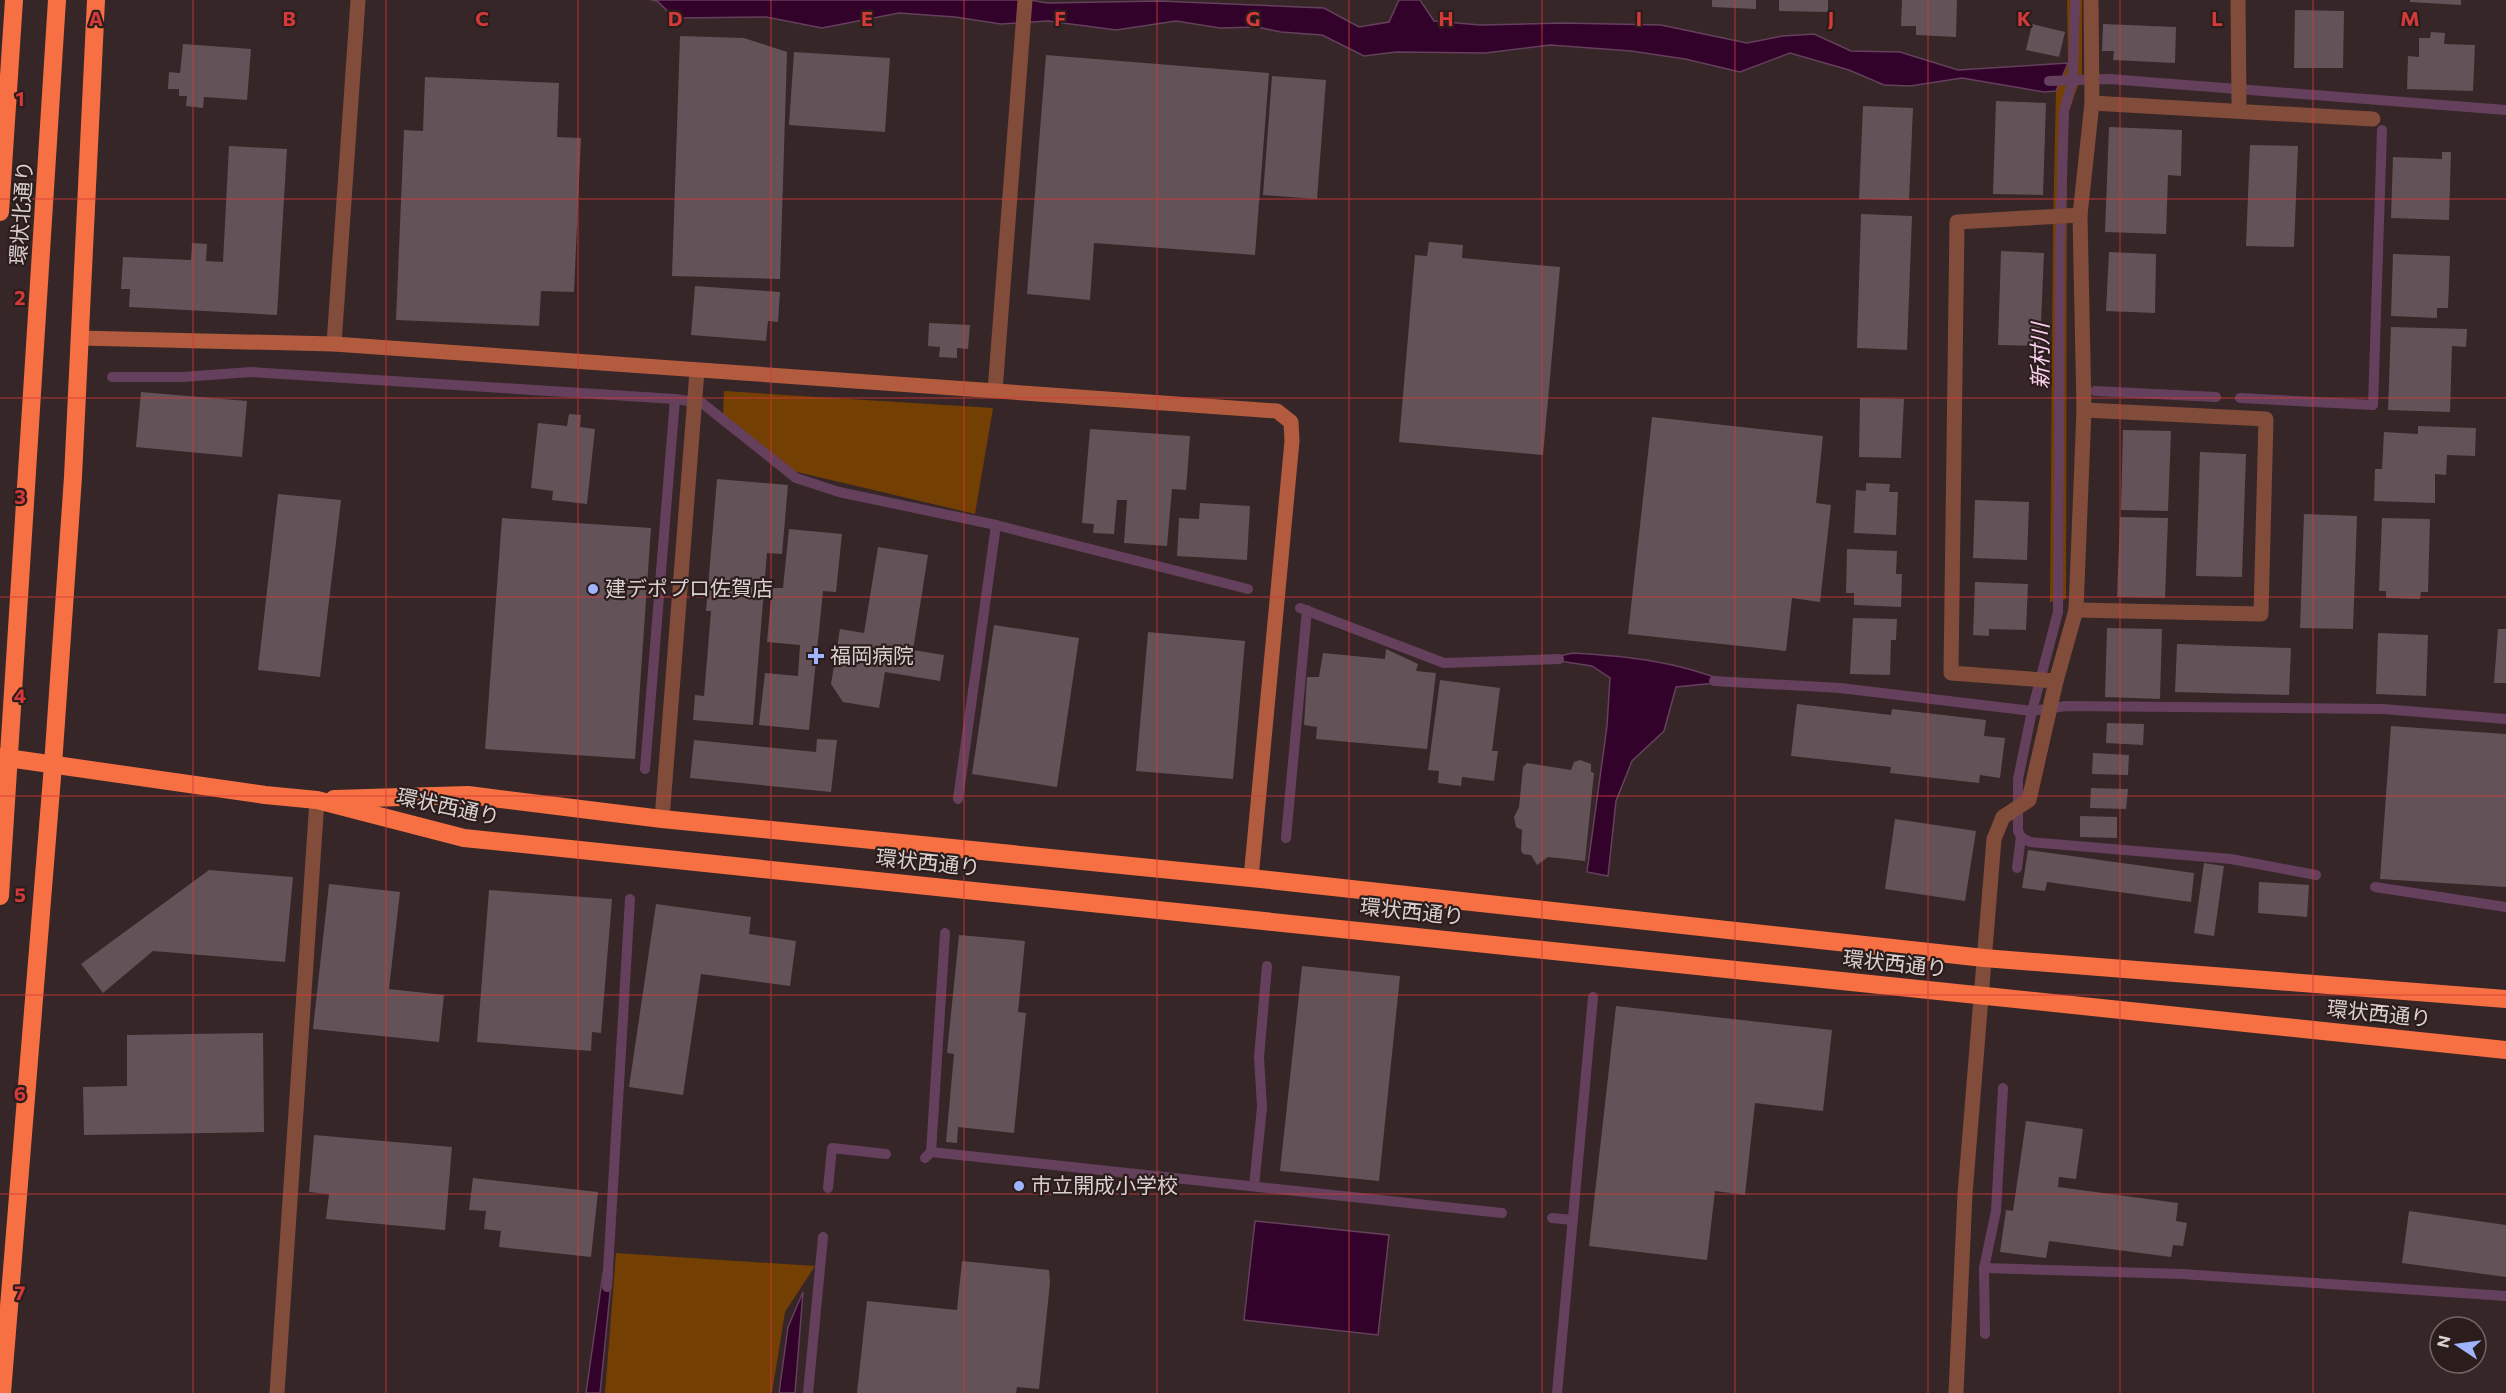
<svg xmlns="http://www.w3.org/2000/svg" width="2506" height="1393" font-family="Commissioner,'Noto Sans JP',sans-serif">
	<style>
		.green { fill: #743f03 }
		.water { fill: #33022b; stroke: #65405c; stroke-width: 1.5 }
		.lines { fill: none; stroke-linecap: round; stroke-linejoin: round }
		.stream { stroke: #65405c; stroke-width: 10 }
		.building { fill: #635258 }
		.street { stroke: #824c3a; stroke-width: 15 }
		.secondary { stroke: #b25b3f; stroke-width: 15 }
		.highway { stroke: #f77043; stroke-width: 18 }
		.highway-bridge { stroke: #f77043; stroke-width: 18 }
		.grid { fill: none; stroke: #d63939; stroke-width: 1.5; stroke-opacity: 0.55 }
		.poi-dot { fill: #a0b3fd; stroke: #2c1d1d; stroke-width: 2 }
		.labels { text-anchor: middle; stroke-width: 4.5; stroke-linejoin: round; paint-order: stroke }
		.street-label { font-size: 21px; fill: #dbd0d0; stroke: #2c1d1d }
		.poi-label { font-size: 21px; fill: #dbd0d0; stroke: #2c1d1d; text-anchor: start }
		.water-label { font-size: 22px; font-style: italic; fill: #f9d1ee; stroke: #2c1d1d }
		.grid-label { font-size: 20px; text-anchor: middle; font-weight: bold; fill: #d63939; stroke: #2c1d1d; stroke-width: 4.5; stroke-linejoin: round; paint-order: stroke }
	</style>
	<rect width="100%" height="100%" fill="#362627"/>
	<!-- green -->
	<g class="green">
		<path d="M2067 0H2082V74L2067 117 2066 599 2050 602 2053 227 2056 91 2068 62Z"/>
		<path d="M724 391 993 408 975 514 793 471 723 416Z"/>
		<path d="M616 1253 815 1266 785 1312 772 1393H605Z"/>
	</g>
	<!-- water -->
	<g class="water">
		<path d="M651 0H1030L1047 3 1160 1 1324 8 1359 27 1389 22 1399 0H1420L1434 21 1480 25 1563 23 1661 25 1747 43 1782 36 1814 34 1851 51 1900 52 1958 70 2068 63 2056 91 2044 92 1962 78 1910 86 1884 85 1849 70 1790 53 1740 72 1685 59 1631 51 1550 45 1485 53 1396 52 1364 56 1322 35 1281 32 1257 27 1220 28 1176 21 1116 30 1048 21 1001 24 955 17 899 13 822 28 766 17 675 18 657 1Z"/>
		<path d="M1573 653C1624 656 1678 661 1726 682L1676 687 1664 731 1632 761 1616 801 1608 876 1587 872 1607 726 1610 678 1592 666 1546 659Z"/>
		<path d="M1255 1221 1389 1235 1378 1335 1244 1320Z"/>
		<path d="M603 1273 612 1274 600 1393H586Z"/>
		<path d="M803 1292 795 1393H779L788 1327Z"/>
	</g>
	<g class="lines">
		<!-- stream -->
		<g class="stream">
			<path d="M2075 0 2073 79 2064 111 2060 246 2058 612 2032 711 2066 706 2383 709 2506 719"/>
			<path d="M2049 81 2109 79 2506 110"/>
			<path d="M112 377H182L251 372 675 399 702 403 796 478 839 492 996 525 1248 589"/>
			<path d="M2095 391 2216 397"/>
			<path d="M2240 398 2373 405 2382 130"/>
			<path d="M1300 608 1444 663 1559 659"/>
			<path d="M1714 681 1840 688 2032 711 2018 779V831L2021 837 2030 842 2231 859 2316 875"/>
			<path d="M645 769 675 399"/>
			<path d="M958 799 996 525"/>
			<path d="M1286 838 1307 610"/>
			<path d="M2017 868 2021 837"/>
			<path d="M2375 887 2506 907"/>
			<path d="M2003 1088 1996 1211 1984 1268 2182 1274 2506 1296"/>
			<path d="M931 1152 1502 1213"/>
			<path d="M925 1158 931 1152 945 933"/>
			<path d="M1254 1186 1262 1107 1259 1057 1267 966"/>
			<path d="M828 1188 832 1148 886 1154"/>
			<path d="M1552 1218 1573 1220"/>
			<path d="M1984 1268 1985 1334"/>
			<path d="M607 1287 630 899"/>
			<path d="M808 1393 823 1237"/>
			<path d="M1557 1393 1593 997"/>
		</g>
	</g>
	<!-- building -->
	<g class="building">
		<path d="M1712 0H1756V9L1712 7Z"/>
		<path d="M1779 0H1828V12L1779 11Z"/>
		<path d="M1902 0H1957L1956 37 1916 35V26H1901Z"/>
		<path d="M2410 0H2461V5L2410 2Z"/>
		<path d="M2295 10 2344 11 2343 68H2294Z"/>
		<path d="M2032 24 2065 32 2059 57 2026 50Z"/>
		<path d="M2103 24 2176 27 2175 63 2113 60 2114 51H2102Z"/>
		<path d="M2431 32 2445 33 2444 44 2475 45 2473 91 2407 89 2408 56 2419 57V38H2430Z"/>
		<path d="M680 36 744 38 787 52 780 279 672 276Z"/>
		<path d="M183 44 251 49 247 100 204 97 203 108 186 106 187 96H179V89H168L169 72 180 73Z"/>
		<path d="M794 52 890 58 885 132 789 125Z"/>
		<path d="M1046 55 1269 73 1255 255 1094 243 1090 300 1027 294Z"/>
		<path d="M1272 76 1326 80 1317 199 1263 195Z"/>
		<path d="M425 77 559 83 557 137 581 138 574 292 541 291 539 326 396 320 404 130 423 131Z"/>
		<path d="M1996 101 2046 103 2043 195 1993 194Z"/>
		<path d="M1863 106 1913 108 1909 200 1859 199Z"/>
		<path d="M2109 127 2182 130 2181 176 2168 175 2166 234 2105 232Z"/>
		<path d="M2250 145 2298 146 2294 247 2246 246Z"/>
		<path d="M229 146 287 149 277 315 129 307 130 289H121L123 257 191 260 192 243 207 244 206 261 223 262Z"/>
		<path d="M2442 152H2451L2449 220 2391 218 2393 157 2442 159Z"/>
		<path d="M1861 214 1912 216 1907 350 1857 348Z"/>
		<path d="M1429 242 1463 245 1462 258 1560 267 1543 455 1399 442 1415 255 1427 256Z"/>
		<path d="M2001 251 2044 253 2040 346 1998 345Z"/>
		<path d="M2109 252 2156 254 2155 313 2106 311Z"/>
		<path d="M2393 254 2450 256 2448 308H2437V318L2391 316Z"/>
		<path d="M695 286 780 292 778 322 768 321 766 341 691 335Z"/>
		<path d="M929 323 970 325 968 349 957 348V358L939 357 940 347 928 346Z"/>
		<path d="M2391 327 2467 329 2466 347 2452 346 2450 412 2388 410Z"/>
		<path d="M141 392 247 401 242 457 136 447Z"/>
		<path d="M1860 398 1904 399 1901 458 1859 457Z"/>
		<path d="M569 414 581 415 580 427 595 429 587 504 552 500 553 491 531 488 538 423 567 426Z"/>
		<path d="M1652 417 1823 436 1816 503 1831 505 1820 602 1792 598 1786 651 1628 634Z"/>
		<path d="M2418 426 2476 428 2475 456 2447 455 2446 475 2435 474V503L2374 501 2375 469H2382L2384 432 2418 434Z"/>
		<path d="M1090 429 1190 436 1186 490 1172 489 1167 546 1124 543 1127 500H1117L1114 534 1093 533 1094 524 1082 523Z"/>
		<path d="M2123 430 2171 431 2168 511 2121 510Z"/>
		<path d="M2200 452 2246 454 2242 577 2196 576Z"/>
		<path d="M717 479 788 485 782 554 767 553 753 725 693 720 695 695 704 696 711 611H706Z"/>
		<path d="M1866 483 1890 484 1889 492H1898L1896 535 1854 533 1856 490 1866 491Z"/>
		<path d="M278 494 341 500 320 677 258 670Z"/>
		<path d="M1975 500 2029 502 2027 560 1973 558Z"/>
		<path d="M1200 503 1250 506 1247 560 1177 556 1179 518 1199 519Z"/>
		<path d="M2304 514 2357 516 2353 629 2300 628Z"/>
		<path d="M2120 517 2168 518 2165 598 2117 597Z"/>
		<path d="M502 518 651 528 635 759 485 749Z"/>
		<path d="M2382 518 2430 519 2428 592H2421L2420 599 2386 598V591H2379Z"/>
		<path d="M789 529 842 534 836 592 823 591 809 730 759 725 765 673 798 676 800 645 767 642 772 588H783Z"/>
		<path d="M878 547 928 555 913 650 944 655 940 681 885 672 879 708 843 702 831 684 840 629 864 633Z"/>
		<path d="M1847 549 1897 551 1896 574H1902L1901 607 1854 605V593H1846Z"/>
		<path d="M1975 582 2028 584 2026 630 1989 629V636L1973 635Z"/>
		<path d="M1853 618 1897 619 1896 640H1891L1890 675 1850 674Z"/>
		<path d="M994 625 1079 638 1057 787 972 774Z"/>
		<path d="M2107 628 2162 629 2160 699 2105 697Z"/>
		<path d="M2498 629H2506V683H2494Z"/>
		<path d="M1148 632 1245 641 1233 779 1136 771Z"/>
		<path d="M2378 633 2428 635 2426 696 2376 694Z"/>
		<path d="M2177 644 2291 648 2289 695 2175 692Z"/>
		<path d="M1386 649 1418 664 1416 671 1436 673 1427 749 1316 739 1317 727 1304 725 1307 677H1319L1323 653 1385 659Z"/>
		<path d="M1440 680 1500 688 1492 751H1498L1494 781 1462 777 1461 786 1438 783 1439 771 1428 770Z"/>
		<path d="M1797 704 1891 715 1892 709 1986 720 1984 736 2005 738 2000 778 1980 775 1979 783 1890 773 1891 767 1791 756Z"/>
		<path d="M2107 723 2144 724 2143 745 2106 743Z"/>
		<path d="M2391 726 2506 734V887L2380 879Z"/>
		<path d="M817 739 837 740 831 792 690 778 694 740 816 752Z"/>
		<path d="M2093 753 2129 755 2128 775 2092 774Z"/>
		<path d="M1580 760 1591 764V772L1594 773 1585 861 1548 857 1537 865 1531 855 1523 854 1521 850 1522 830 1516 827 1514 817 1519 807 1523 767 1527 763 1571 770 1574 762Z"/>
		<path d="M2091 788 2128 789 2126 809 2090 808Z"/>
		<path d="M2080 816 2117 817V838L2080 837Z"/>
		<path d="M1895 819 1976 831 1965 901 1885 889Z"/>
		<path d="M2028 850 2194 873 2191 902 2047 882 2045 891 2022 888Z"/>
		<path d="M2204 863 2224 866 2214 936 2194 933Z"/>
		<path d="M209 870 293 877 285 962 153 951 103 993 81 964Z"/>
		<path d="M2259 882 2309 885 2307 917 2258 913Z"/>
		<path d="M329 884 400 892 389 989 444 995 439 1042 313 1029Z"/>
		<path d="M489 890 612 899 601 1033 592 1032 591 1051 477 1042Z"/>
		<path d="M656 904 751 917 749 934 796 941 790 986 701 974 683 1095 629 1087Z"/>
		<path d="M959 935 1025 941 1018 1012 1026 1013 1014 1133 958 1127 957 1143 946 1142 954 1054 947 1053Z"/>
		<path d="M1302 966 1400 976 1379 1181 1280 1171Z"/>
		<path d="M1616 1006 1832 1030 1823 1111 1755 1103 1745 1195 1715 1191 1707 1260 1589 1246Z"/>
		<path d="M263 1033 264 1132 84 1135 83 1087 127 1086V1035Z"/>
		<path d="M2026 1121 2083 1129 2076 1179 2059 1177 2058 1187 2178 1203 2176 1221 2187 1223 2183 1246 2173 1245 2171 1257 2049 1241 2046 1258 2000 1252 2006 1210 2013 1211Z"/>
		<path d="M314 1135 452 1147 445 1230 326 1219 329 1194 309 1192Z"/>
		<path d="M473 1178 598 1192 591 1257 499 1247 501 1231 484 1229 486 1211 469 1210Z"/>
		<path d="M2409 1211 2506 1225V1277L2402 1263Z"/>
		<path d="M962 1261 1049 1270 1050 1283 1039 1389 1017 1387 1016 1393H857L867 1301 957 1310Z"/>
	</g>
	<g class="lines">
		<!-- street -->
		<g class="street">
			<path d="M2238 0 2239 102"/>
			<path d="M2092 103 2373 119"/>
			<path d="M334 344 358 0"/>
			<path d="M995 391 1025 0"/>
			<path d="M2076 610 2261 614 2266 419 2084 410"/>
			<path d="M2056 681 1951 673 1957 222 2080 215"/>
			<path d="M662 819 697 371"/>
			<path d="M277 1393 317 800"/>
			<path d="M1956 1393 1965 1194 1994 839 2003 817 2029 800 2056 681 2076 610 2084 410 2080 215 2092 103 2091 0"/>
		</g>
		<!-- secondary -->
		<path class="secondary" d="M79 338 334 344 1277 411 1291 422 1292 441 1251 878"/>
		<!-- highway -->
		<g class="highway">
			<path d="M0 212 14 0"/>
			<path d="M0 757 265 795 317 800 464 838 2506 1050"/>
			<path d="M334 799 468 795 662 819 1251 878 1984 958 2506 999"/>
			<path d="M2 1393 53 765 73 477 96 0"/>
		</g>
		<!-- highway-bridge -->
		<path class="highway-bridge" d="M0 896 57 0"/>
	</g>
	<!-- grid -->
	<path class="grid" d="M193 0V1393M386 0V1393M578 0V1393M771 0V1393M964 0V1393M1157 0V1393M1349 0V1393M1542 0V1393M1735 0V1393M1928 0V1393M2120 0V1393M2313 0V1393M0 199H2506M0 398H2506M0 597H2506M0 796H2506M0 995H2506M0 1194H2506"/>
	<!-- markers -->
	<g class="poi-dot">
		<circle cx="593" cy="589" r="6"/>
		<path d="M813 647h6v6h6v6h-6v6h-6v-6h-6v-6h6z"/>
		<circle cx="1019" cy="1186" r="6"/>
	</g>
	<g class="labels">
		<!-- street labels -->
		<g class="street-label">
			<text transform="translate(22 213) rotate(-86)" y="7">環状北通り</text>
			<text transform="translate(448 807) rotate(12)" y="7">環状西通り</text>
			<text transform="translate(928 863) rotate(6)" y="7">環状西通り</text>
			<text transform="translate(1412 912) rotate(6)" y="7">環状西通り</text>
			<text transform="translate(1895 964) rotate(6)" y="7">環状西通り</text>
			<text transform="translate(2379 1014) rotate(6)" y="7">環状西通り</text>
		</g>
		<!-- poi labels -->
		<g class="poi-label">
			<text x="605" y="596">建デポプロ佐賀店</text>
			<text x="830" y="663">福岡病院</text>
			<text x="1031" y="1193">市立開成小学校</text>
		</g>
		<!-- water labels -->
		<g class="water-label">
			<text transform="translate(2040 356) rotate(-90)" y="8">新村川</text>
		</g>
	</g>
	<g class="grid-label">
		<text x="96" y="26">A</text>
		<text x="289" y="26">B</text>
		<text x="482" y="26">C</text>
		<text x="675" y="26">D</text>
		<text x="867" y="26">E</text>
		<text x="1060" y="26">F</text>
		<text x="1253" y="26">G</text>
		<text x="1446" y="26">H</text>
		<text x="1639" y="26">I</text>
		<text x="1831" y="26">J</text>
		<text x="2024" y="26">K</text>
		<text x="2217" y="26">L</text>
		<text x="2410" y="26">M</text>
		<text x="20" y="106">1</text>
		<text x="20" y="305">2</text>
		<text x="20" y="504">3</text>
		<text x="20" y="703">4</text>
		<text x="20" y="902">5</text>
		<text x="20" y="1101">6</text>
		<text x="20" y="1300">7</text>
	</g>
	<!-- north arrow -->
	<g transform="translate(2458 1345) rotate(283)"><circle r="28" fill="#2c1d1d" stroke="#726565" stroke-width="1.5"/>
	<path d="M0-4.5L10 22L0 15L-10 22Z" fill="#a0b3fd"/>
	<text y="-9" font-size="16" font-weight="bold" text-anchor="middle" fill="#dbd0d0">N</text>
	</g>
</svg>
